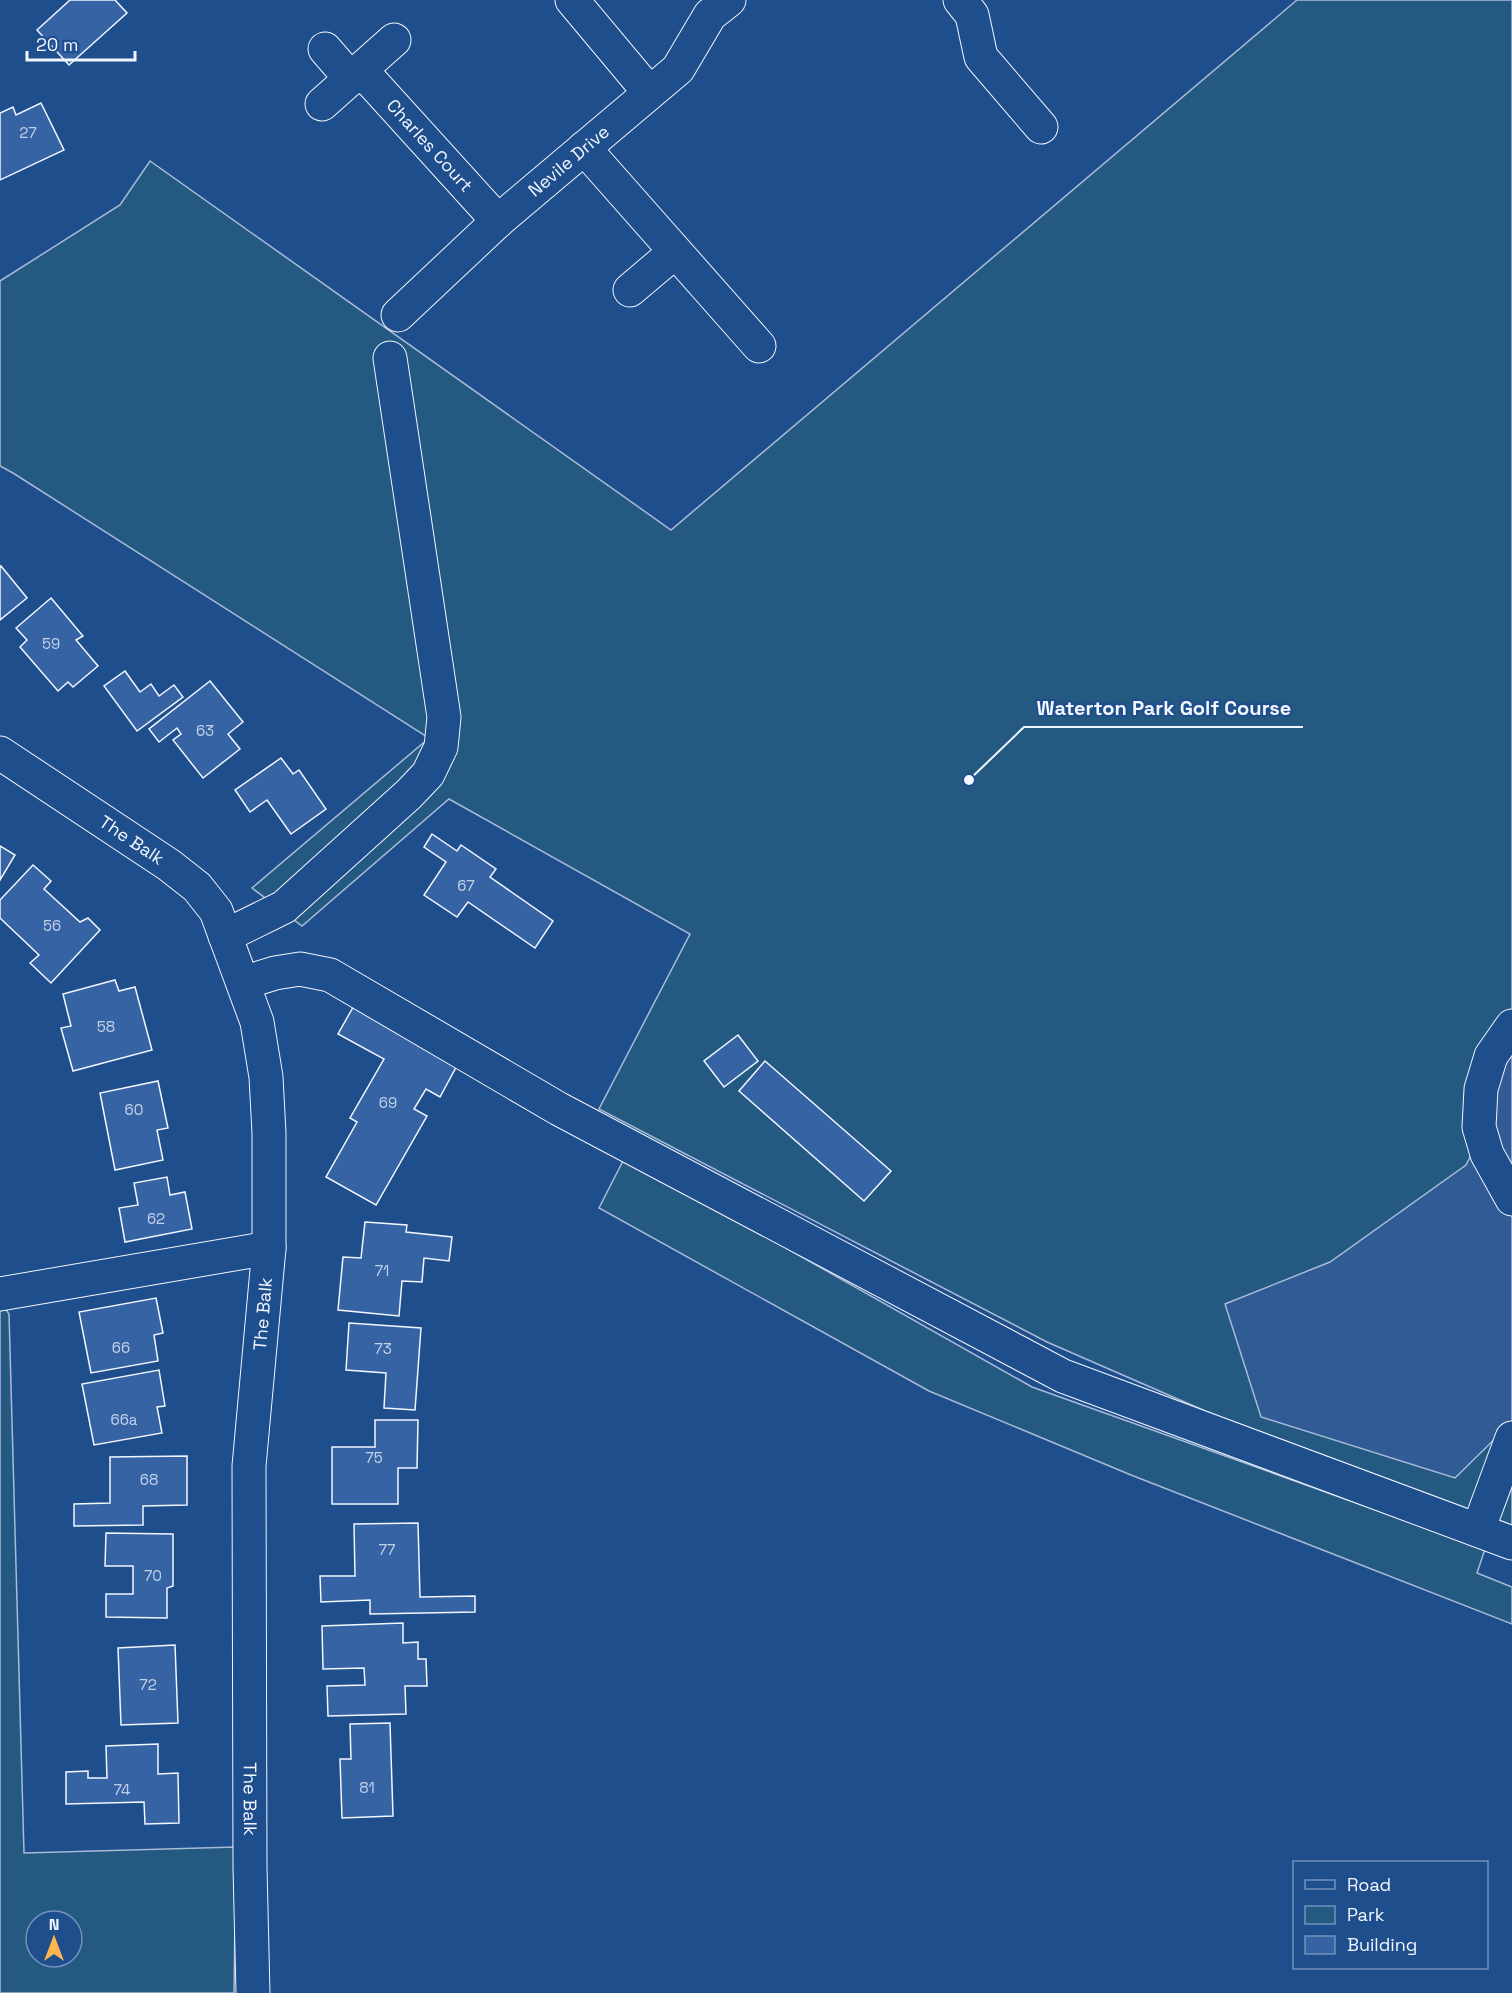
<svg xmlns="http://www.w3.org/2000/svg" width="1512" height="1993" font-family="'Space Grotesk',sans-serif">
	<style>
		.green { fill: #245a82; stroke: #a8bbd7; stroke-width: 1.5; fill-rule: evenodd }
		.parking { fill: #305b95; stroke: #a8bbd7; stroke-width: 1.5 }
		.building { fill: #3563a3; stroke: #f2f6ff; stroke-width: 1.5 }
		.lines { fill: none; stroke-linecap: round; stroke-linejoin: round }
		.minor-casing { stroke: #f2f6ff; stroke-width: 35 }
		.minor { stroke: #1f4e8c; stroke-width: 33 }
		.labels { text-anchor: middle; stroke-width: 4.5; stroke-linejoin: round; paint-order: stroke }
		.number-label { font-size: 15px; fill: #c3d1e8 }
		.street-label { font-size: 18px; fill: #f2f6ff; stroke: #1f4e8c }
		.leader { fill: none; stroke: #f2f6ff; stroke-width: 2 }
		.callout-dot { fill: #f2f6ff; stroke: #1f4e8c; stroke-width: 2 }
		.callout-label { font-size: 20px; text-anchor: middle; font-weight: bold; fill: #f2f6ff; stroke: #1f4e8c; stroke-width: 4.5; stroke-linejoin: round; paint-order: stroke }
	</style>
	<rect width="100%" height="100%" fill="#1f4e8c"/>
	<!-- green -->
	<g class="green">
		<path d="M1297 0H1512V1543L1478 1530 1047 1342 599 1109 690 934 449 799 302 926 252 888 429 738 13 473 0 466V281L120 205 150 161 671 530Z"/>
		<path d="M625 1157 1032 1387 1485 1549 1477 1573 1512 1587V1624L1131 1475 929 1391 599 1208Z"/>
		<path d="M0 1300 9 1314 24 1853 236 1847 234 1993H0ZM36 1921H72V1957H36Z"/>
	</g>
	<!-- parking -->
	<path class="parking" d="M1512 1045V1422L1455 1478 1261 1417 1225 1304 1330 1262 1466 1165 1493 1111 1499 1061Z"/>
	<!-- building -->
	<g class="building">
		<path d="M70 0H115L127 13 69 65 37 30Z"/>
		<path d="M41 103 64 150 0 180V113L13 107 16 115Z"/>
		<path d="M1 566 27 598 0 620V568Z"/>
		<path d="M51 598 83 636 76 640 98 666 73 687 68 682 58 691 20 647 27 640 16 628Z"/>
		<path d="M125 671 140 692 151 684 159 696 174 685 183 697 137 731 104 686Z"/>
		<path d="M210 681 243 722 228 734 240 749 203 778 173 740 181 734 177 728 159 742 149 729Z"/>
		<path d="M281 758 293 774 299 770 326 809 291 834 267 800 250 812 235 790Z"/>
		<path d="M432 834 457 851 461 845 496 869 490 877 553 921 535 948 468 902 457 917 424 895 446 862 424 847Z"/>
		<path d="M0 846 15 855 0 880Z"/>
		<path d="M33 865 51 881 44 889 80 922 88 918 100 930 51 983 30 963 39 955 0 918V900Z"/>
		<path d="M115 980 119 991 135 987 152 1050 73 1071 61 1028 71 1026 63 994Z"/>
		<path d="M356 1002 460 1060 440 1097 426 1089 414 1109 427 1116 376 1205 326 1177 357 1122 350 1118 384 1059 338 1034Z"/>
		<path d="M738 1035 758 1061 724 1087 704 1061Z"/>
		<path d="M765 1061 891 1171 864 1201 739 1091Z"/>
		<path d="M158 1081 168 1128 157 1130 163 1160 115 1170 100 1093Z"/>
		<path d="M167 1177 170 1195 185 1192 192 1229 125 1242 119 1208 138 1205 134 1183Z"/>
		<path d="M365 1222 407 1225 406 1232 452 1237 449 1261 424 1258 422 1282 402 1281 399 1316 338 1310 343 1257 361 1258Z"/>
		<path d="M156 1298 163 1333 154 1335 158 1361 91 1373 79 1312Z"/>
		<path d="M349 1323 421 1328 415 1410 384 1408 386 1373 346 1370Z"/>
		<path d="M159 1370 165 1406 157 1407 162 1433 94 1445 82 1384Z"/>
		<path d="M375 1420H418L417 1468H398V1504H332V1447H375Z"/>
		<path d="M187 1456V1505L143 1506V1525L74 1526V1504L110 1503V1457Z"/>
		<path d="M418 1523 420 1597 475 1596V1612L370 1614V1600L321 1602 320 1576H355L354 1524Z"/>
		<path d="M106 1533 173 1534V1586L167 1588V1618L106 1617V1594H133V1566H105Z"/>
		<path d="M403 1623V1643L418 1642V1659H426L427 1686H405L406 1714 328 1716 327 1686 365 1685 364 1668 323 1669 322 1626Z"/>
		<path d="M175 1645 178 1723 121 1725 118 1648Z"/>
		<path d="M390 1723 393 1816 342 1818 340 1759H351L350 1724Z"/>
		<path d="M158 1744V1774L178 1773 179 1823 145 1824 144 1802 66 1804V1772L88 1771V1778H107L106 1746Z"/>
	</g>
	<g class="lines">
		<!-- minor casing -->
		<g class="minor-casing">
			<g id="minor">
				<path d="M572 0 649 92"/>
				<path d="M960 0 972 15 981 57 1041 127"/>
				<path d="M325 49 351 79"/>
				<path id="s1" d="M361 70 498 221"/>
				<path d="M322 104 394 40"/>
				<path d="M584 148 759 346"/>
				<path d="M630 290 675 252"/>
				<path id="s2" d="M398 315 498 221 678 69 710 15 729 0"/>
				<path id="s3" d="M0 753 169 865 197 887 216 911 257 1022 266 1077 269 1133V1248L249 1466 250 1867 253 1993"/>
				<path d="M225 936 284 907 409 794 428 774 441 747 444 717 390 358"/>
				<path d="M243 983 275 973 300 969 330 975 559 1109 1063 1376 1512 1543"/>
				<path d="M1512 1026 1491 1056 1481 1089 1479 1127 1487 1154 1512 1199"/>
				<path d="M0 1294 269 1248"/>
				<path d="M1478 1530 1512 1438"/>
			</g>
		</g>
		<!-- minor -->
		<use href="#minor" class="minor"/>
	</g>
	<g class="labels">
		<!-- number labels -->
		<g class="number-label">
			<text x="28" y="138">27</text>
			<text x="51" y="649">59</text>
			<text x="205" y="736">63</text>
			<text x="466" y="891">67</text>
			<text x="52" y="931">56</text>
			<text x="106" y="1032">58</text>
			<text x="388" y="1108">69</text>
			<text x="134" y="1115">60</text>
			<text x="156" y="1224">62</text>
			<text x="382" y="1276">71</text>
			<text x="121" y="1353">66</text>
			<text x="383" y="1354">73</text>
			<text x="124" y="1425">66a</text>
			<text x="374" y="1463">75</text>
			<text x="149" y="1485">68</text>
			<text x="387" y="1555">77</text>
			<text x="153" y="1581">70</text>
			<text x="148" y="1690">72</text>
			<text x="367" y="1793">81</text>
			<text x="122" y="1795">74</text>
		</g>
		<!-- street labels -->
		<g class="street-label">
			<text dy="6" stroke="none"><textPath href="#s1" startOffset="102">Charles Court</textPath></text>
			<text dy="6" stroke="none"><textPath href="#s2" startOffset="230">Nevile Drive</textPath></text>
			<text dy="6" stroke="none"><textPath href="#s3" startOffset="158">The Balk</textPath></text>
			<text transform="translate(263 1314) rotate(-85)" y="6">The Balk</text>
			<text dy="6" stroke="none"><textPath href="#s3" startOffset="1166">The Balk</textPath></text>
		</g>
	</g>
	<!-- callouts -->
	<path class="leader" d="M969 780L1024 727H1303"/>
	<circle class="callout-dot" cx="969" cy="780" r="6"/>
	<g class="callout-label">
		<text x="1164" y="715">Waterton Park Golf Course</text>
	</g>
	<!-- legend -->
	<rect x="1293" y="1861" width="195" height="108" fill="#1f4e8c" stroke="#7391ba" stroke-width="1.5"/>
	<rect x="1305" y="1880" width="30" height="9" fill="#1f4e8c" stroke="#7391ba" stroke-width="1.5"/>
	<text x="1347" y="1891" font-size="18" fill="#f2f6ff">Road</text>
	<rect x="1305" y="1906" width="30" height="18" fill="#245a82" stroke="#7391ba" stroke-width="1.5"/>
	<text x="1347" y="1921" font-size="18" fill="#f2f6ff">Park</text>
	<rect x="1305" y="1936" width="30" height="18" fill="#3563a3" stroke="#7391ba" stroke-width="1.5"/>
	<text x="1347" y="1951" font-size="18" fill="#f2f6ff">Building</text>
	<!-- north arrow -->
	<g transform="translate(54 1939)"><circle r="28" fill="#1f4e8c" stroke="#7391ba" stroke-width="1.5"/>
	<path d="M0-4.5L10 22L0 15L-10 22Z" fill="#ffb74d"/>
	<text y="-9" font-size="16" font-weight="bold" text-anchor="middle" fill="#f2f6ff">N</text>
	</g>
	<!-- scale -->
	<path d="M27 51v9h108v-9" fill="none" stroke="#f2f6ff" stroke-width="3"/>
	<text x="36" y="51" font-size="18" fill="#f2f6ff" stroke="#1f4e8c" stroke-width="4.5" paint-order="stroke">20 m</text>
</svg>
